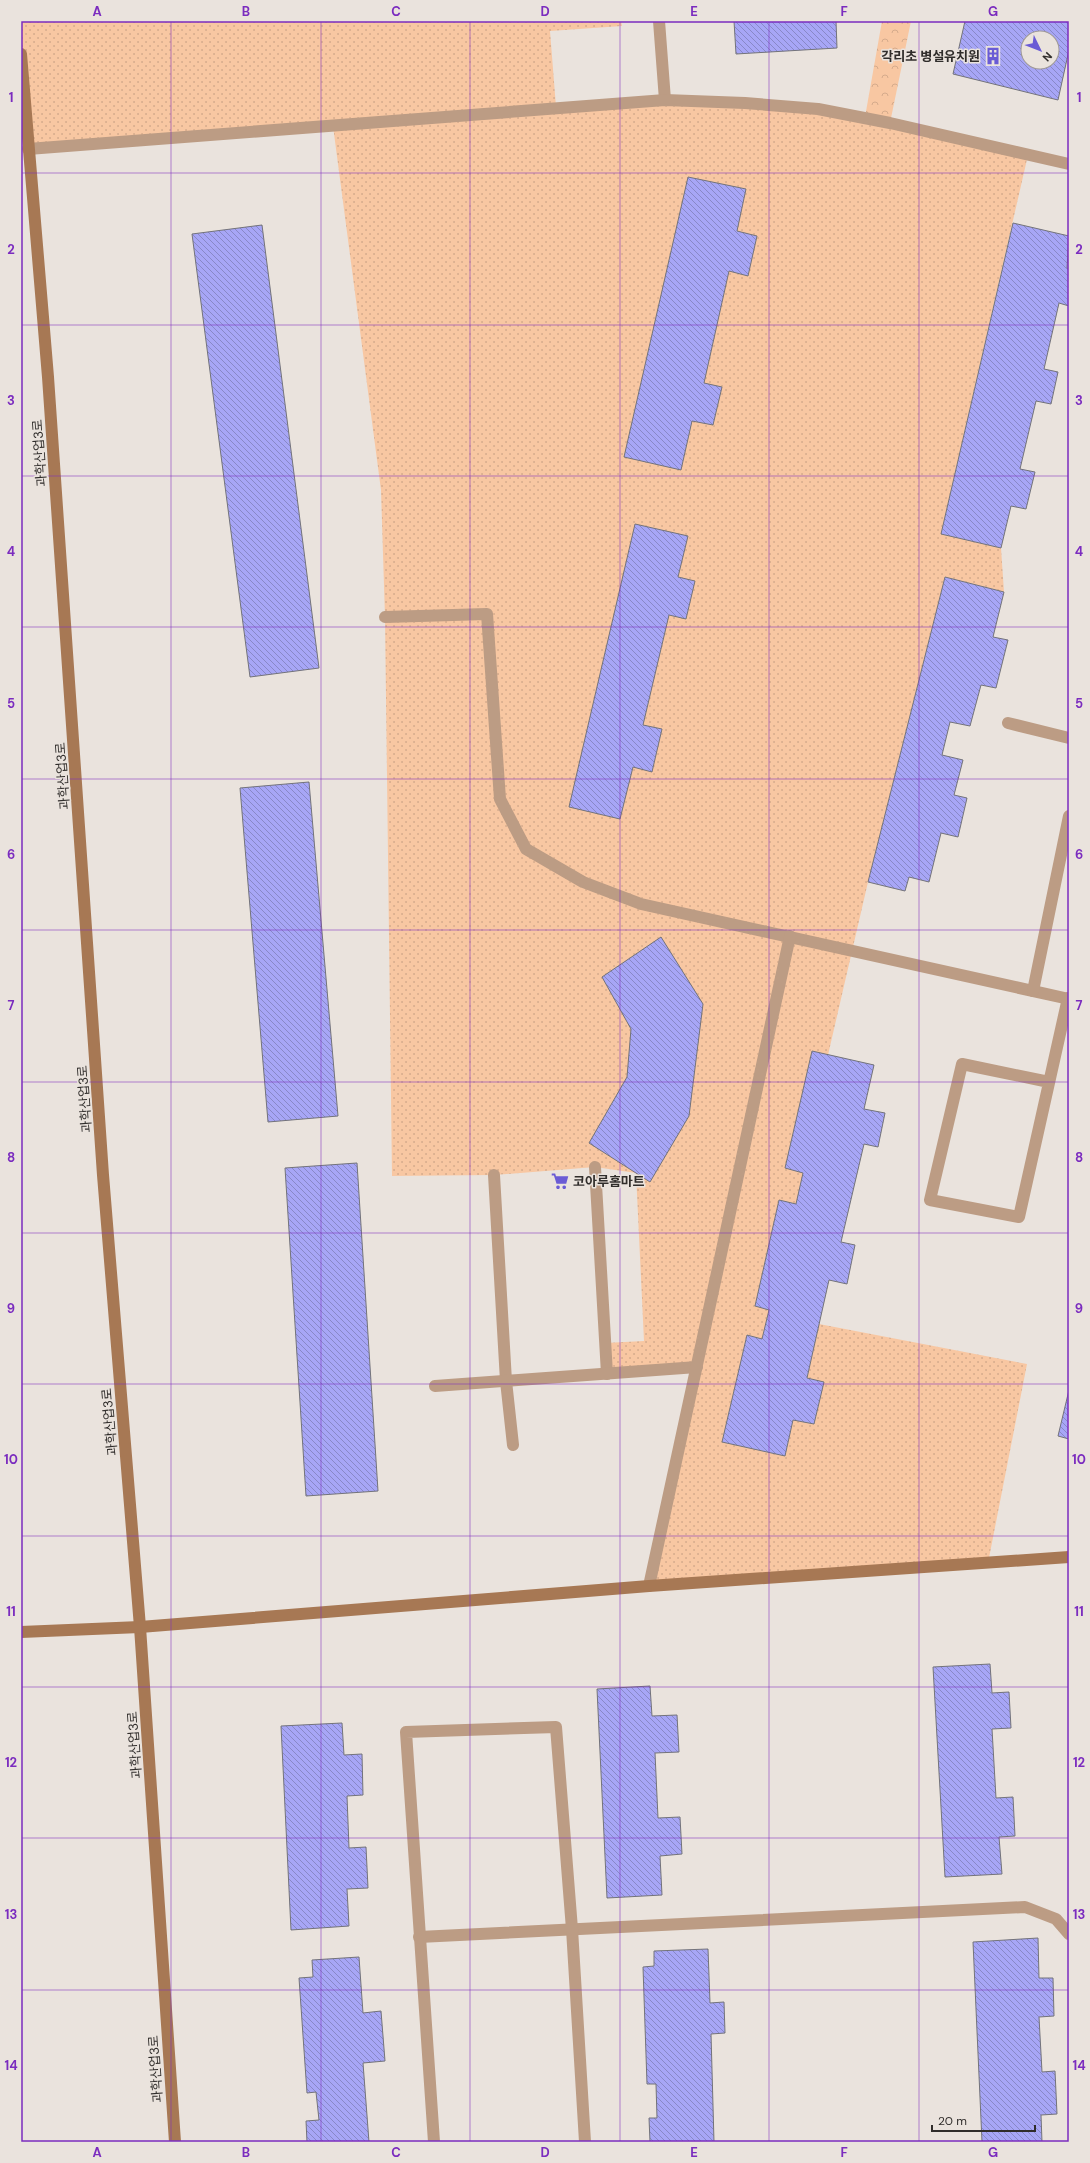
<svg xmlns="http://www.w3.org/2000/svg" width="1090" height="2163" font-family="'DM Sans','Noto Sans KR',sans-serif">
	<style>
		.grass { fill: url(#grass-dots) }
		.forest { fill: url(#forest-crowns) }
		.building { fill: url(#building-back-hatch); stroke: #73737a; fill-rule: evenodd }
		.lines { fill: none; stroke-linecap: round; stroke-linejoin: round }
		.lane { stroke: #bc9c84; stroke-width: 12 }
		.street { stroke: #bc9c84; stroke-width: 12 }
		.secondary { stroke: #a77854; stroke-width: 12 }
		.grid { fill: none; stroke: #7b2cbf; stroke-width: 1; stroke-opacity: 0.55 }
		.labels { text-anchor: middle; stroke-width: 3; stroke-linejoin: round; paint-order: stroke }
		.poi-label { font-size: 13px; font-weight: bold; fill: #302d2b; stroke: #eae3dd; text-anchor: end }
		.street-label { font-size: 13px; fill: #302d2b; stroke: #eae3dd }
		.neatline { fill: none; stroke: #7b2cbf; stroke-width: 1.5 }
		.grid-label { font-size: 13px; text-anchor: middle; font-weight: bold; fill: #7b2cbf }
	</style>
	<defs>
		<pattern id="grass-dots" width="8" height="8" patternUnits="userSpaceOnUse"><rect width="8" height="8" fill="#f8c7a2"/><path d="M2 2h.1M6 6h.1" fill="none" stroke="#d5ab8c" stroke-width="1.8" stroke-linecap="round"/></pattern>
		<pattern id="forest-crowns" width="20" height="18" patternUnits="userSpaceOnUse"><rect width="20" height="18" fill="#f8c7a2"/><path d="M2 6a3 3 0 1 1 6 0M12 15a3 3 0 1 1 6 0" fill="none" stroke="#d5ab8c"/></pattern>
		<pattern id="building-back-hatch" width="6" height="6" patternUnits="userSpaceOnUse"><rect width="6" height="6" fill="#a7a6f6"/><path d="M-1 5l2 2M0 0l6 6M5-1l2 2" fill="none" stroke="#8888c7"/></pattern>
	</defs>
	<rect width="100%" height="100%" fill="#eae3dd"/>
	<!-- grass -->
	<path class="grass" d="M21 21H621L622 26 550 31 556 107 745 103 890 123 1028 155 941 534 1001 548 1004 592 945 577 868 882 828 1055 812 1051 785 1168 803 1173 796 1204 779 1200 755 1306 769 1310 762 1339 747 1335 722 1442 785 1456 793 1420 814 1424 824 1382 807 1378 819 1324 1027 1364 988 1563 649 1586 696 1367 607 1374 605 1343 644 1341 636 1173 595 1167 494 1175 392 1176 385 617 381 490 333 126 28 149 21 54Z"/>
	<!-- forest -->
	<path class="forest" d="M882 21H911L890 123 865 117Z"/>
	<!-- building -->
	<g class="building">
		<path d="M734 21H836L837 48 736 54Z"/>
		<path d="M965 21H1069V50L1058 100 953 74ZM1028 38H1052V62H1028Z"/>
		<path d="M688 177 746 189 737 231 757 236 748 276 729 271 704 383 722 387 713 425 692 421 681 470 624 457Z"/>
		<path d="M1013 223 1069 236 1067 268 1069 269V306L1059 303 1044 369 1058 372 1051 404 1036 401 1020 469 1035 472 1026 509 1011 506 1001 548 941 534Z"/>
		<path d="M262 225 319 668 250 677 192 234Z"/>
		<path d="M635 524 688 536 678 577 695 581 686 619 669 615 643 725 662 729 652 772 633 767 620 819 569 807Z"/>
		<path d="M945 577 1004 592 993 637 1008 640 996 688 981 685 970 726 950 722 942 755 963 760 954 795 967 798 958 837 941 833 929 882 909 877 905 891 868 882Z"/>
		<path d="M309 782 338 1116 268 1122 240 788Z"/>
		<path d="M661 937 703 1004 689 1116 650 1182 589 1143 627 1077 631 1029 602 977Z"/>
		<path d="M812 1051 874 1065 864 1109 885 1113 878 1147 864 1144 841 1242 855 1245 847 1284 829 1280 807 1378 824 1382 814 1424 793 1420 785 1456 722 1442 747 1335 762 1339 769 1310 755 1306 779 1200 796 1204 803 1173 785 1168Z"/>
		<path d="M357 1163 378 1491 306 1496 285 1168Z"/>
		<path d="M1069 1390V1439L1058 1436Z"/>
		<path d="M990 1664 992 1693 1009 1692 1011 1728 992 1729 996 1798 1013 1797 1015 1836 999 1837 1002 1874 945 1877 933 1667Z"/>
		<path d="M650 1686 652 1716 677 1715 679 1752 655 1753 658 1818 680 1817 682 1854 660 1856 662 1895 607 1898 597 1689Z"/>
		<path d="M342 1723 344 1755 362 1754 363 1795 347 1796 349 1848 366 1847 368 1888 347 1889 349 1926 291 1930 281 1726Z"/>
		<path d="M1038 1938 1039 1978H1053L1054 2016 1039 2017 1042 2072 1055 2071 1057 2114 1041 2115 1042 2142H982L973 1942Z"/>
		<path d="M708 1949 710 2003 724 2002 725 2033 711 2034 714 2142H650L649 2118H657L656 2084H647L643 1967 654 1966V1951Z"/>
		<path d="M359 1957 363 2013 381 2011 385 2061 363 2063 369 2142H307L306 2121 319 2120 316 2092 307 2093 299 1978 313 1977 312 1960Z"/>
	</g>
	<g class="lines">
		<!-- lane -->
		<g class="lane">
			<path d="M659 21 665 100"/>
			<path d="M385 617 487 614 500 799 526 849 583 882 641 904 1069 999"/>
			<path d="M1008 723 1069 738"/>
			<path d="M1033 991 1069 816"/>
			<path d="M1049 1082 962 1064 930 1200 1019 1217 1068 998"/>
			<path d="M595 1167 607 1374"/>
			<path d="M494 1175 506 1381 513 1445"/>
			<path d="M435 1386 697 1367"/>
			<path d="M649 1586 790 936"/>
			<path d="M419 1937 1025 1907 1056 1919 1069 1934"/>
			<path d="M434 2142 406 1732 556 1727 572 1929 585 2142"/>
		</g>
		<!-- street -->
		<path class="street" d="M28 149 665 100 745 103 818 109 890 123 1069 164"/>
		<!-- secondary -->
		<g class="secondary">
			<path d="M21 54 48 377 103 1175 140 1627 175 2142"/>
			<path d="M21 1632 140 1627 649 1586 1069 1557"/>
		</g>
	</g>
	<!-- grid -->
	<path class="grid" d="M171 21V2142M321 21V2142M470 21V2142M620 21V2142M769 21V2142M919 21V2142M21 173H1069M21 325H1069M21 476H1069M21 627H1069M21 779H1069M21 930H1069M21 1082H1069M21 1233H1069M21 1384H1069M21 1536H1069M21 1687H1069M21 1838H1069M21 1990H1069"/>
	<!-- icons -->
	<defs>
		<g id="building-bare" transform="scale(1.38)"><path d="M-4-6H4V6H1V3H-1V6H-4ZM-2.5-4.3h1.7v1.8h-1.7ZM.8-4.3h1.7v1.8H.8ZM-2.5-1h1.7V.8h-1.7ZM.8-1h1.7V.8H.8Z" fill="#6a5bd5" stroke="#eae3dd" stroke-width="2.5" paint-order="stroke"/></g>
		<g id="supermarket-bare" transform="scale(1.38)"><path d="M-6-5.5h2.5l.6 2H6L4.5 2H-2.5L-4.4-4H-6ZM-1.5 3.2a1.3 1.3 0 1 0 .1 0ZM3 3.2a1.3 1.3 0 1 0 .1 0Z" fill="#6a5bd5" stroke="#eae3dd" stroke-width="2.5" paint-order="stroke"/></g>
	</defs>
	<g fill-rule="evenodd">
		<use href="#building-bare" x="993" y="56"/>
		<use href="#supermarket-bare" x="560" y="1181"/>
	</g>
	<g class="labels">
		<!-- poi labels -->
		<g class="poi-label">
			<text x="980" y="61">각리초 병설유치원</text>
			<text x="573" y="1186" text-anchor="start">코아루홈마트</text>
		</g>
		<!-- street labels -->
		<g class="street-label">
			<text transform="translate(39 453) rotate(-94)" y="5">과학산업3로</text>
			<text transform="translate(62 776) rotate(-94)" y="5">과학산업3로</text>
			<text transform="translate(84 1099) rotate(-94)" y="5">과학산업3로</text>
			<text transform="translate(109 1422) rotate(-95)" y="5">과학산업3로</text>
			<text transform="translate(134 1745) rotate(-94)" y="5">과학산업3로</text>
			<text transform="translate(155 2069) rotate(-94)" y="5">과학산업3로</text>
		</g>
	</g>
	<!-- border -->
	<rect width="1090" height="2163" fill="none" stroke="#eae3dd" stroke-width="44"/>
	<!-- north arrow -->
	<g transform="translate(1040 50) rotate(133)"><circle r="19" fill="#eae3dd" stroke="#a09a96"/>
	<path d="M0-3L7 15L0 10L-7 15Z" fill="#6a5bd5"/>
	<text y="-6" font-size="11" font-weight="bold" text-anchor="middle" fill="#302d2b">N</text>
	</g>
	<!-- scale -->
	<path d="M932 2125v6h103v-6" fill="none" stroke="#302d2b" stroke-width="2"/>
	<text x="938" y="2125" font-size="12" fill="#302d2b" stroke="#eae3dd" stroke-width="3" paint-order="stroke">20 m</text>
	<rect x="22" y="22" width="1046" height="2119" class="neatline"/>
	<g class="grid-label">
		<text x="97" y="16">A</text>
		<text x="246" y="16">B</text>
		<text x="396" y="16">C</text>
		<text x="545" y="16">D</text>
		<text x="694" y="16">E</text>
		<text x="844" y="16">F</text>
		<text x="993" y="16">G</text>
		<text x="11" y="102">1</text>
		<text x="1079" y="102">1</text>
		<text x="11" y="254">2</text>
		<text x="1079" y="254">2</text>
		<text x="11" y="405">3</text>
		<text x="1079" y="405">3</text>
		<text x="11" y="556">4</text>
		<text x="1079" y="556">4</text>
		<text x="11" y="708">5</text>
		<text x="1079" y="708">5</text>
		<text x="11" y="859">6</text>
		<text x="1079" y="859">6</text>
		<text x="11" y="1010">7</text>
		<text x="1079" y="1010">7</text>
		<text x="11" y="1162">8</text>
		<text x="1079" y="1162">8</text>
		<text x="11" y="1313">9</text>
		<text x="1079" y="1313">9</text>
		<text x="11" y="1464">10</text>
		<text x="1079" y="1464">10</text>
		<text x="11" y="1616">11</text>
		<text x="1079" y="1616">11</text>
		<text x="11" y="1767">12</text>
		<text x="1079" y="1767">12</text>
		<text x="11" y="1919">13</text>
		<text x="1079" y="1919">13</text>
		<text x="11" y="2070">14</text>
		<text x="1079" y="2070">14</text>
		<text x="97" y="2157">A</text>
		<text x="246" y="2157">B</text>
		<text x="396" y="2157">C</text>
		<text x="545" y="2157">D</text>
		<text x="694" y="2157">E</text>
		<text x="844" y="2157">F</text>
		<text x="993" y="2157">G</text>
	</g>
</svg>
